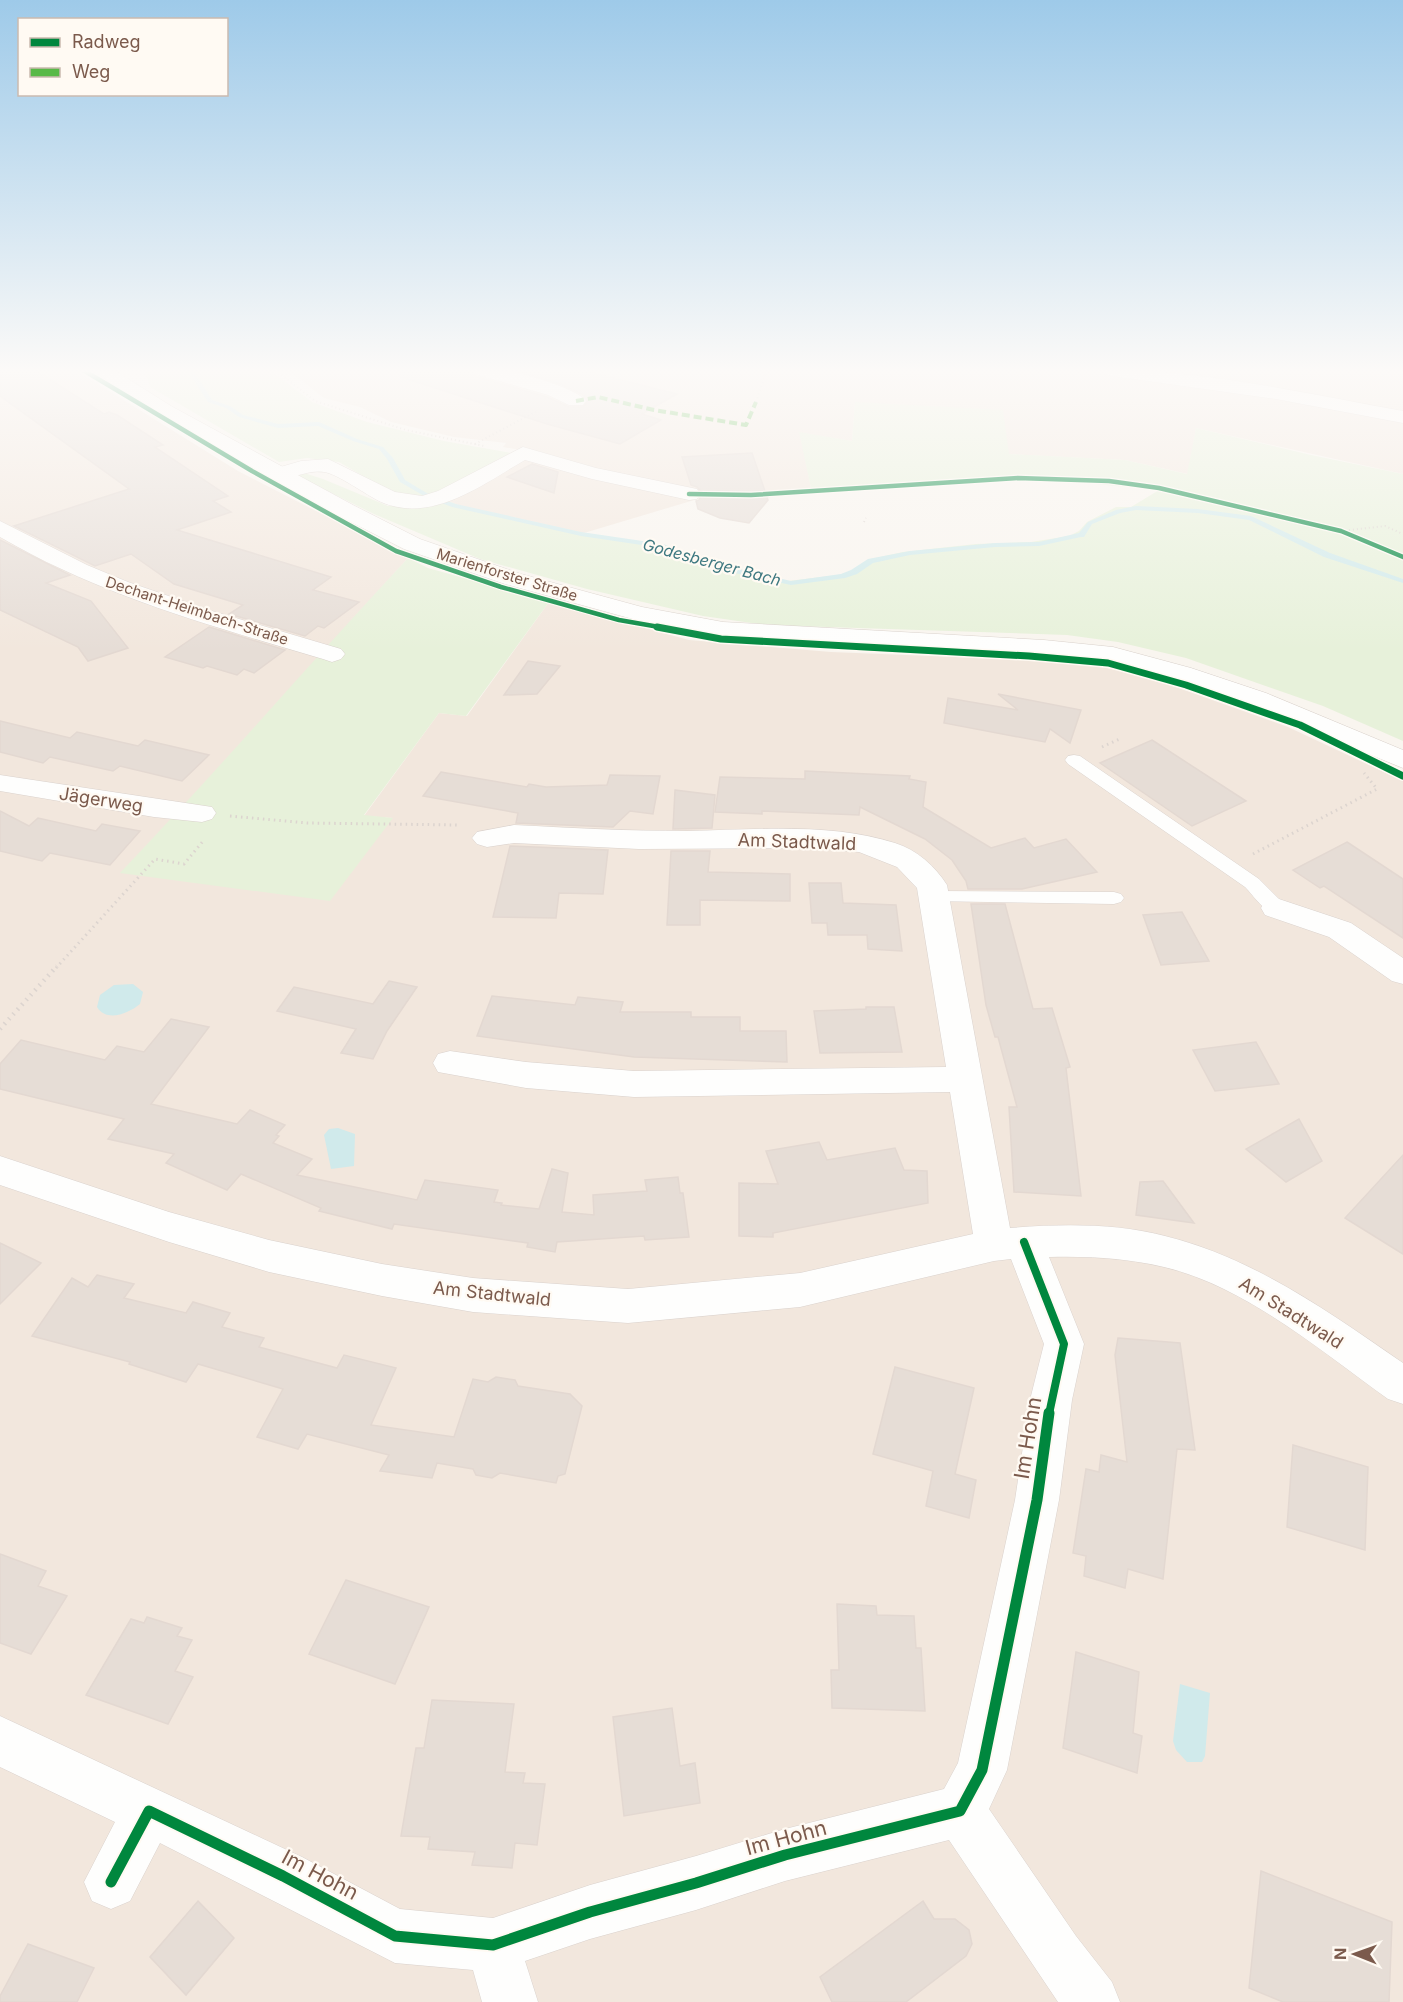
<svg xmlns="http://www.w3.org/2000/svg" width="1403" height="2002" font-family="Inter,sans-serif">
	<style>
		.residential { fill: #f2e7dd }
		.green { fill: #e7f1da }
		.water { fill: #d0eaeb }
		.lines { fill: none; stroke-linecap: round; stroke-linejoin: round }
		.stream { fill: #d0eaeb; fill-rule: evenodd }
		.building { fill: #e6ddd6; stroke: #e3d8d1; stroke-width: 1.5 }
		.service-casing { stroke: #dad2cd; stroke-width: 1 }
		.minor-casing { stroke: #dad2cd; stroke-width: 1 }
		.secondary-casing { stroke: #d9d1cb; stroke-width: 1 }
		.path-far2 { stroke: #dcd4cf; stroke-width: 2; stroke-dasharray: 1 3; stroke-linecap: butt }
		.path-far1 { stroke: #dcd4cf; stroke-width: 3; stroke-dasharray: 1.5 4; stroke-linecap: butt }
		.path { stroke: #dcd4cf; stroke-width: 4.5; stroke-dasharray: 1.5 5; stroke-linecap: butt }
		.service { fill: #fefefd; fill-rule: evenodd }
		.minor { fill: #fefefd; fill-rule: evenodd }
		.secondary { fill: #fefefd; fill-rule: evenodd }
		.quiet { stroke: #58b947; stroke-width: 4; stroke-dasharray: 8 4; stroke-linecap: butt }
		.cycleway-far3-casing { stroke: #fffaf3; stroke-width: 7 }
		.cycleway-far2-casing { stroke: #fffaf3; stroke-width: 10 }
		.cycleway-far1-casing { stroke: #fffaf3; stroke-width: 12 }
		.cycleway-casing { stroke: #fffaf3; stroke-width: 15 }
		.cycleway-far3 { stroke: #00873e; stroke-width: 4.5 }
		.cycleway-far2 { stroke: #00873e; stroke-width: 7 }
		.cycleway-far1 { stroke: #00873e; stroke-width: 8 }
		.cycleway { stroke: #00873e; stroke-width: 11 }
		.labels { text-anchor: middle; stroke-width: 4.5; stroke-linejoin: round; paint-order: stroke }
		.far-street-label { font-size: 15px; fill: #7b5a4c; stroke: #fffaf3 }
		.far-water-label { font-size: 16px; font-style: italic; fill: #3e7880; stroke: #fffaf3 }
		.street-label { font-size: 18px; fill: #7b5a4c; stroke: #fffaf3 }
		.near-street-label { font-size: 21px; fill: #7b5a4c; stroke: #fffaf3 }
	</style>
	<rect width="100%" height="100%" fill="#f9f5ef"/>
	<!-- residential -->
	<g class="residential">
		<path d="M0 370H75L238 471 408 558 211 777 121 873 393 818 364 816 439 713 467 716 549 602 689 640 831 652 1032 660 1084 664 1117 670 1156 680 1288 727 1403 781V2002H0Z"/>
		<path d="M288 370H1403V474L1196 428 1188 474 1125 460 1008 454 855 402 852 441 800 433 812 493 756 499 701 498 584 533 461 506 445 500 532 452 503 447 506 443 454 437 391 422 360 407 324 398Z"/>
	</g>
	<!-- green -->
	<g class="green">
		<path d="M145 370H270L312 402 367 422 444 441 511 453 423 499 397 496 339 462 307 458 279 462 150 387Z"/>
		<path d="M855 402 1003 410 1009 454 1125 460 1187 474 1196 428 1311 455 1403 474V741L1323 706 1186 658 1118 642 1067 635 766 625 703 616 587 589 480 559 374 514 297 476 304 473 323 479 388 506 426 505 445 500 461 506 584 533 664 545 733 568 788 581 838 575 849 572 871 559 903 552 976 544 1031 542 1069 536 1079 531 1087 522 1116 507H1131L1159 490 1064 481H1013L812 493 799 432 852 441Z"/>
		<path d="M408 558 428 568 549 602 466 716 439 713 364 815 393 818 330 901 120 873C218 770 311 662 408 558Z"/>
	</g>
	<!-- water -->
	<g class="water">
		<path d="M133 984 143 992 140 1004C129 1013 107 1023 97 1007L100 995 114 985Z"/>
		<path d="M338 1128 355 1134 354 1166 331 1169 324 1135 329 1129Z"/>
		<path d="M1180 1684 1210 1693 1205 1756 1202 1762H1187L1176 1750 1173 1741Z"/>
	</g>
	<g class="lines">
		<!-- stream -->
		<path class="stream" d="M187 370H193L212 400 230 406 243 415 278 424 319 422 357 439 383 447 393 458 405 480 430 495 456 504 581 532 663 544 735 568 791 581 841 574 851 570 868 559 910 551 995 543 1039 542 1079 533 1088 522 1116 510 1136 506 1198 509 1251 516 1330 553 1403 579V583L1324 557 1249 520 1198 513 1136 510 1120 513 1092 524 1084 537H1081L1039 546 995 547 910 555 873 563 857 574 845 578 791 585 730 572 662 548 581 536 452 507 426 497 400 482 387 459 379 449 353 441 318 426 278 428 239 417 226 408 208 402Z"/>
	</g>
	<!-- building -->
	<g class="building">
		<path d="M0 370H35L104 414 109 412 117 415 163 445 155 447 228 496 213 501 231 512 177 530 331 577 313 590 359 602 324 628 318 626 305 636 229 614 243 605 174 584 131 554 95 566 14 526 129 489 0 396Z"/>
		<path d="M402 370H471L474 376 547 397 569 407H583L588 401 582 394 560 384 515 370H581L677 394 642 414 661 420 620 444 547 424 401 377Z"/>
		<path d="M752 453 768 500 749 523 720 518 698 509 696 501 699 500 702 493 697 487 691 485 682 457Z"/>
		<path d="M532 464 558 472 554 493 507 477Z"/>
		<path d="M0 540 70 575 46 583 91 601 128 648 88 661 78 647 0 610Z"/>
		<path d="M209 627 239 636 285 650 254 673 244 669 237 675 207 666 203 668 165 657Z"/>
		<path d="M528 661 560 666 537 694 504 695Z"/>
		<path d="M998 694 1081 710 1070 743 1050 729 1045 742 944 723 948 698 1018 710Z"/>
		<path d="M0 721 70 738 77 732 138 746 145 740 209 755 182 781 120 766 113 771 50 757 43 763 0 752Z"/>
		<path d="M1152 740 1246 801 1192 826 1100 763Z"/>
		<path d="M805 771 910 776 909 779 926 782 923 807 991 848 1025 838 1034 848 1066 839 1097 872 1022 889H968L966 881 952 860 925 839 860 807 859 815 762 811V814L715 812 720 777 805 779Z"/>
		<path d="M441 772 527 787 529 784 546 787 607 785 610 775 660 776 653 814 630 811 613 827 516 823 518 813 423 796Z"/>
		<path d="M675 790 715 795 712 828 673 829Z"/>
		<path d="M0 811 29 826 38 818 96 831 102 824 140 831 110 865 50 853 42 861 0 851Z"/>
		<path d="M1347 842 1403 879V938L1324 886 1320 888 1293 870Z"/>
		<path d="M510 846 608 850 603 894 559 893 556 918 493 917Z"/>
		<path d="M671 851H710L708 872 790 874V901L700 900V925H667Z"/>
		<path d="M809 883H841L843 903 896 905 902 951 868 949 867 935H828L827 923H812Z"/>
		<path d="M971 904H1005L1033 1009 1052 1008 1070 1067 1066 1068 1081 1196 1014 1192 1009 1107H1017L998 1037H995L986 1005Z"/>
		<path d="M1182 912 1209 961 1161 965 1143 915Z"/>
		<path d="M389 981 417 987 387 1031 373 1059 341 1053 356 1029 277 1011 294 987 373 1004Z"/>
		<path d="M492 996 575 1005 578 997 623 1002 620 1012H691V1017H740V1031H786L787 1062 634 1057 477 1036Z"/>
		<path d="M866 1007H894L902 1052 820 1053 814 1011 866 1009Z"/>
		<path d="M171 1019 209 1027 151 1104 237 1124 250 1110 285 1125 276 1135 279 1136 273 1143 312 1159 297 1175 417 1200 425 1180 498 1190 494 1202 502 1203 501 1205 539 1209 552 1169 568 1173 562 1212 594 1215 593 1195 647 1191 645 1180 678 1177 680 1193H683L689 1237 645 1240 644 1236 557 1242 555 1252 527 1247 528 1243 394 1224 392 1229 319 1211 321 1208 241 1174 227 1190 166 1163 174 1154 108 1139 124 1119 0 1089V1064L21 1040 105 1060 117 1046 144 1052Z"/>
		<path d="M1256 1042 1279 1084 1215 1091 1193 1050Z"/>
		<path d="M1299 1119 1322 1161 1286 1182 1246 1149Z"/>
		<path d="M819 1142 827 1160 895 1148 904 1170 927 1171 928 1203 773 1233V1237L739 1236V1183L778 1184 766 1151Z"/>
		<path d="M1403 1155V1254L1345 1218Z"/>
		<path d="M1163 1181 1194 1223 1136 1215 1140 1182Z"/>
		<path d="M0 1243 41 1263 0 1304Z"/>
		<path d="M97 1275 134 1284 124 1298 186 1313 193 1302 230 1313 222 1327 264 1338 259 1347 337 1368 344 1355 396 1368 371 1425 454 1437 473 1379 488 1382 496 1377 515 1380 518 1386 570 1394 582 1406 565 1474 558 1476 556 1483 500 1473 492 1478 476 1475 473 1469 437 1463 432 1478 380 1471 389 1455 307 1434 298 1449 257 1437 283 1389 198 1364 186 1382 129 1364 130 1362 32 1336 72 1278 88 1287Z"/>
		<path d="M1118 1338 1180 1343 1195 1450 1177 1449 1163 1579 1128 1569 1125 1588 1084 1576 1086 1556 1073 1553 1086 1469 1099 1472 1101 1455 1127 1462 1115 1355Z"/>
		<path d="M895 1367 974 1388 955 1474 976 1480 969 1518 926 1506 933 1471 873 1454Z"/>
		<path d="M1293 1445 1368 1467 1365 1550 1287 1527Z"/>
		<path d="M0 1554 46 1571 38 1586 67 1596 31 1654 0 1643Z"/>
		<path d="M346 1580 429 1607 395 1684 309 1654Z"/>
		<path d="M837 1604 876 1606 877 1615 914 1616 916 1648H921L925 1711 832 1708 831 1670H839Z"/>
		<path d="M147 1617 182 1628 177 1636 192 1640 175 1671 193 1677 168 1724 86 1695 131 1619 144 1623Z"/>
		<path d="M1076 1652 1139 1672 1133 1733 1142 1736 1137 1773 1063 1748Z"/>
		<path d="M432 1700 514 1704 505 1772 525 1773 523 1783 545 1784 537 1845 515 1843 512 1868 472 1865 475 1852 428 1849 430 1837 401 1836 416 1748H424Z"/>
		<path d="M672 1708 680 1766 695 1763 700 1803 624 1816 613 1717Z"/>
		<path d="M1261 1871 1392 1922 1389 2002H1283L1249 1988Z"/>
		<path d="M198 1901 234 1938 186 1995 150 1957Z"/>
		<path d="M923 1901 934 1919H955L969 1930 972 1944 966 1956 906 2002H832L820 1977Z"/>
		<path d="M28 1944 94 1968 77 2002H0V1996Z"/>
	</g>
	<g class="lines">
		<!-- service casing -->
		<g class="service-casing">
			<g id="service">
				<path d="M1074 755 1080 756 1259 879 1283 903 1286 908 1283 913C1266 917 1256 898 1245 887L1068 764 1065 760 1068 756Z"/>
				<path d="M935 891 1114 892 1121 894 1124 898 1121 902 1114 904 928 901 925 897 928 893Z"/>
			</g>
		</g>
		<!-- minor casing -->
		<g class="minor-casing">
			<g id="minor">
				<path d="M473 370C482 370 492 370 502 370 518 372 577 388 586 401L583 405H569L548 395 475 374Z"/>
				<path d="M1103 370C1204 370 1304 393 1403 411V423L1276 399 1112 376 1105 374Z"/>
				<path d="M523 447 596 468 697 489 700 494 697 499 689 500 592 479 525 460C483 484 432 524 381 502 366 495 338 474 324 472 305 469 287 483 270 478L267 474 270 470 301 461 328 459 395 492 422 496 438 491Z"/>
				<path d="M0 521 87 565 128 582 212 611 341 649 345 654 341 659 332 662 323 659C212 626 101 596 0 537Z"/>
				<path d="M0 775 212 807 216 813 212 819 202 822 154 817 0 791Z"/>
				<path d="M514 825C572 828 629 831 687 831 755 830 829 822 895 843 917 850 935 866 947 885L1010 1228C1061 1224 1115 1223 1165 1236 1254 1258 1329 1312 1403 1363V1404L1388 1399C1321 1351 1245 1286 1164 1267 1126 1258 1088 1256 1049 1257L1084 1344 1072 1400 1059 1500 1007 1770 989 1809 1076 1936 1112 1982 1120 2002H1058L949 1840 785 1881 696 1910 590 1939 525 1961 538 2002H482L473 1970 395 1963 160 1843 130 1901 111 1909 92 1901 84 1882 115 1822 0 1767V1716L302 1857 400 1909 493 1918 590 1885 696 1856 785 1829 944 1789 958 1763 1015 1500 1030 1400 1044 1344 1011 1259 994 1261 800 1307 628 1323 473 1312 382 1296 269 1272 169 1242 0 1185V1156L169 1212 269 1240 382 1264 473 1278 628 1289 800 1273 973 1234 950 1092 634 1097 526 1088 438 1072 433 1063 438 1054 450 1051 526 1062 634 1071 946 1067 917 888 897 867 859 852 811 848 639 849 514 843 487 847 477 844 472 838 477 832Z"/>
				<path d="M1276 898 1351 923 1403 958V984L1392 981 1329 937 1265 915 1261 908 1265 901Z"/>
			</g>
		</g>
		<!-- secondary casing -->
		<g class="secondary-casing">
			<path id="secondary" d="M92 370H114L171 406 353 505 420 539 521 574 642 607 723 622 1044 640 1113 647 1191 668 1266 693 1403 750V768L1248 705 1173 678 1112 662 1044 654 723 636 640 621 505 584 404 549 337 515 157 414Z"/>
		</g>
		<!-- path-far2 -->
		<g class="path-far2">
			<path d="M275 370 315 401 406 430 484 446"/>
			<path d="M756 402 767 370"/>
			<path d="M475 444 537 411"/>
			<path d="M864 522 866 518"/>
			<path d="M1341 531 1385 526 1403 534"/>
		</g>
		<!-- path-far1 -->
		<g class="path-far1">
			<path d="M1102 747 1122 738"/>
			<path d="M230 816 307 823 459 825"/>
			<path d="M1253 854 1377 789 1364 773"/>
			<path d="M56 968 155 859 184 864 204 840"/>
		</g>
		<!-- path -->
		<path class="path" d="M0 1029 57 966"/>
		<!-- service -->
		<use href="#service" class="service"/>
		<!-- minor -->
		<use href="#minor" class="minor"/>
		<!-- secondary -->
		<use href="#secondary" class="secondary"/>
		<!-- quiet -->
		<path class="quiet" d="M576 401 598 397 654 410 746 425 756 402"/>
		<!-- cycleway-far3 casing -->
		<g class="cycleway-far3-casing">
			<g id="cycleway-far3">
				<path d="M83 370 252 471 396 551 501 587 619 620 665 628"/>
				<path d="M689 494 751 495 1018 478 1109 481 1159 488 1341 531 1403 557"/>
			</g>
		</g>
		<!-- cycleway-far2 casing -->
		<g class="cycleway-far2-casing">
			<path id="cycleway-far2" d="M657 627 721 639 1029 656 1108 663 1186 685 1300 725 1403 776"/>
		</g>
		<!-- cycleway-far1 casing -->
		<g class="cycleway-far1-casing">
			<path id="cycleway-far1" d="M1024 1242 1064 1344 1049 1414"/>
		</g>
		<!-- cycleway casing -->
		<g class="cycleway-casing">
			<path id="cycleway" d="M111 1882 149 1811 283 1876 395 1936 493 1945 590 1912 696 1883 785 1855 960 1811 982 1770 1037 1500 1049 1413"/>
		</g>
		<!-- cycleway-far3 -->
		<use href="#cycleway-far3" class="cycleway-far3"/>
		<!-- cycleway-far2 -->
		<use href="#cycleway-far2" class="cycleway-far2"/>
		<!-- cycleway-far1 -->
		<use href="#cycleway-far1" class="cycleway-far1"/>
		<!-- cycleway -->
		<use href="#cycleway" class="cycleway"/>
	</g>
	<!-- sky -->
	<linearGradient id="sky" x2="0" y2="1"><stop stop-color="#9ecae9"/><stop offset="0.57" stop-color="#fcfaf8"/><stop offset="1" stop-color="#fcfaf8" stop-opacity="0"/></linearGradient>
	<rect width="1403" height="651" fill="url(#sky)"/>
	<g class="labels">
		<!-- far-street labels -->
		<g class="far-street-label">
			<text transform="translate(507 575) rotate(17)" y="5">Marienforster Straße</text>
			<text transform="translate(197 611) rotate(18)" y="5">Dechant-Heimbach-Straße</text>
		</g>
		<!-- far-water labels -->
		<g class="far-water-label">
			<text transform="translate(712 562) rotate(15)" y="6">Godesberger Bach</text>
		</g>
		<!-- street labels -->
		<g class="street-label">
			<text transform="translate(101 800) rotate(9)" y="6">Jägerweg</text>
			<text transform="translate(797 842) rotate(2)" y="6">Am Stadtwald</text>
			<text transform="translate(492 1294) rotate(6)" y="6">Am Stadtwald</text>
			<text transform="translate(1291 1313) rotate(32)" y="6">Am Stadtwald</text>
		</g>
		<!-- near-street labels -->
		<g class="near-street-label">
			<text transform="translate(1028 1438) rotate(-81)" y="7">Im Hohn</text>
			<text transform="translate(786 1838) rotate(-15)" y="7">Im Hohn</text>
			<text transform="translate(320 1875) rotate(28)" y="7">Im Hohn</text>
		</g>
	</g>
	<!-- legend -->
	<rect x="18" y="18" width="210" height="78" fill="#fffaf3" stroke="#cabab0" stroke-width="1.5"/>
	<rect x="30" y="38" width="30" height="9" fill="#00873e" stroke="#cabab0" stroke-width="1.5"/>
	<text x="72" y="48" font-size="18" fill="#7b5a4c">Radweg</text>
	<rect x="30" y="68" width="30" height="9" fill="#58b947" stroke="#cabab0" stroke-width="1.5"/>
	<text x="72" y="78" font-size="18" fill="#7b5a4c">Weg</text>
	<!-- north arrow -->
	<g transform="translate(1355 1954) rotate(271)" stroke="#fffaf3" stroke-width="4.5" paint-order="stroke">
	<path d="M0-4.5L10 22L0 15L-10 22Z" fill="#7b5a4c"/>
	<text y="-9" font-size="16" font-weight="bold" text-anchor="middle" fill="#7b5a4c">N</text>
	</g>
</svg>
